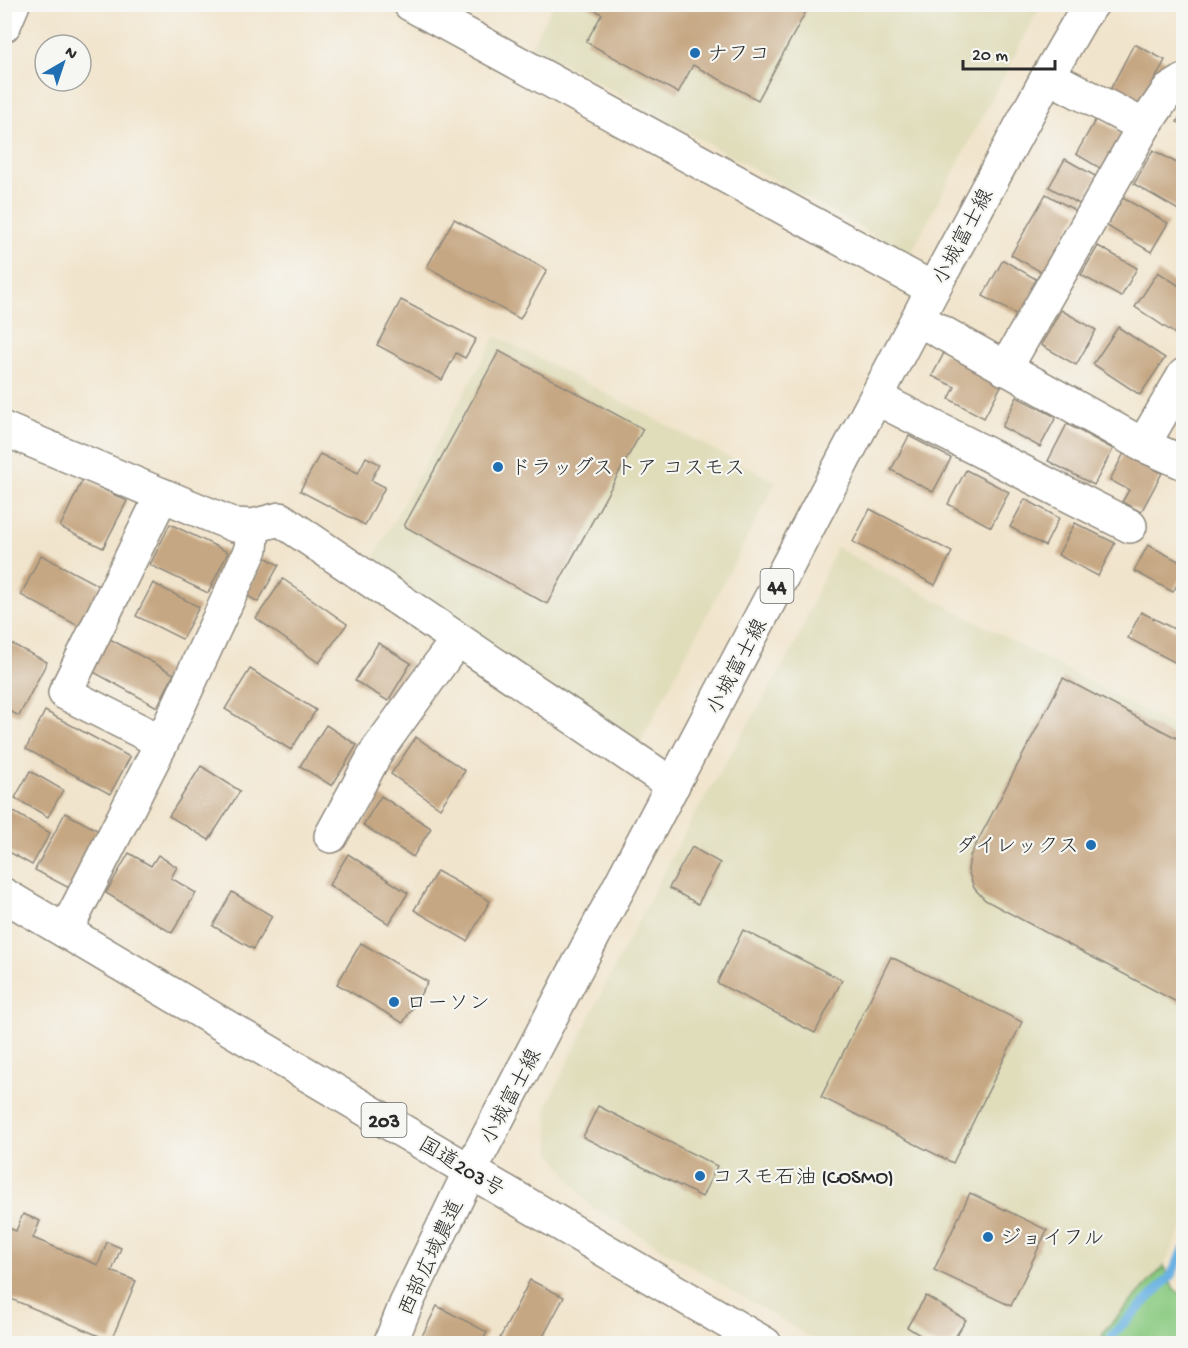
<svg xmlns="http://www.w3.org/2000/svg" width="1188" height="1348" font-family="'Gochi Hand','Klee One',sans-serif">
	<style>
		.built { fill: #e0ddbb }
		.green { fill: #8bcb82; stroke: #5b7b56; stroke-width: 1.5 }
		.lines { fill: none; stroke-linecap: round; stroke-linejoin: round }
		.stream { stroke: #6cb3e3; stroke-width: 9 }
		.building { fill: #c6a783 }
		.street-casing { stroke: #8e887c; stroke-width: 36 }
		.secondary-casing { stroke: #8e887c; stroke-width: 36 }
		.primary-casing { stroke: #8e887c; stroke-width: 36 }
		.highway-casing { stroke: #8e887c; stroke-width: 36 }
		.street { stroke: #fff; stroke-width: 33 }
		.secondary { stroke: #fff; stroke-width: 33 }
		.primary { stroke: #fff; stroke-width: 33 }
		.highway { stroke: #fff; stroke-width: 33 }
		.poi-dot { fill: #1f6fb2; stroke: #f6f6f2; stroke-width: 2 }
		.labels { text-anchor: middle; stroke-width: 4.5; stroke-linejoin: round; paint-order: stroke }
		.shield { fill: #f6f6f2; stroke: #686867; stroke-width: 1.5 }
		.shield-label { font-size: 20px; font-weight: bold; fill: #2b2b2b }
		.poi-label { font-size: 21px; fill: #2b2b2b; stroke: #f6f6f2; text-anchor: start }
		.street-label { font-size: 21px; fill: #2b2b2b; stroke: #f6f6f2 }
	</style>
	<rect width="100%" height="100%" fill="#f6f6f2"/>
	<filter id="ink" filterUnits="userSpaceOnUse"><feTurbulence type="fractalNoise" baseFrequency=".0167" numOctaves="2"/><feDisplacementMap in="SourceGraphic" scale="12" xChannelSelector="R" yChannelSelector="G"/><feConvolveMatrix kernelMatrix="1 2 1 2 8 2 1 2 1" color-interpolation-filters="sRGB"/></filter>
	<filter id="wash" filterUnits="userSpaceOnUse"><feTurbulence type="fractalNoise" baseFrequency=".008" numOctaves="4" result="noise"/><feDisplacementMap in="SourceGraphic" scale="24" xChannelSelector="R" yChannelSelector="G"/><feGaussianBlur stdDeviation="1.35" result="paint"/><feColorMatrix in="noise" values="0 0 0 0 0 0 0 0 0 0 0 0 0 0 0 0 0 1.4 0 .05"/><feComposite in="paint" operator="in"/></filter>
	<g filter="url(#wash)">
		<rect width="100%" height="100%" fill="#f1e4cc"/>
		<!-- built -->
		<g class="built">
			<path d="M553 5H1041L910 255 531 46Z"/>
			<path d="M496 336 776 482 638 747 371 562Z"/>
			<path d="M836 547 1183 732V1226L1164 1266 1105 1330 1100 1343H820L589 1205 551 1153 546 1107 615 966 686 830 796 643Z"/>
		</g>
		<!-- green -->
		<path class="green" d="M1164 1266 1174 1290 1183 1295V1343H1100L1105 1330Z"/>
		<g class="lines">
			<!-- stream -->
			<path class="stream" d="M1109 1344 1112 1335 1170 1277 1184 1250"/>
		</g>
		<g id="blocks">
			<!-- building -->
			<g class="building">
				<path d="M584 4H810L758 100 693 65 678 93 586 42 602 14Z"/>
				<path d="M1134 44 1165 60 1141 106 1110 90Z"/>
				<path d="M1184 109V125L1177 122Z"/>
				<path d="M1096 119 1123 134 1103 170 1076 154Z"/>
				<path d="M1153 150 1184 167V205L1180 211 1134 184Z"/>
				<path d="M1065 159 1097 177 1081 205 1049 187Z"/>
				<path d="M1046 194 1078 212 1043 273 1011 255Z"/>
				<path d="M1123 198 1168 223 1151 252 1107 226Z"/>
				<path d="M454 219 547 270 520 319 427 267Z"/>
				<path d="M1098 246 1137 268 1121 297 1081 275Z"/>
				<path d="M1003 260 1041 282 1021 317 983 296Z"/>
				<path d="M1158 272 1184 289V331L1180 337 1135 307Z"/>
				<path d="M401 300 476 339 465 358 456 353 442 380 377 345Z"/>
				<path d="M1061 310 1096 330 1076 365 1041 345Z"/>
				<path d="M1118 327 1165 358 1140 395 1093 364Z"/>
				<path d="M499 351 643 429 547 604 404 526Z"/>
				<path d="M944 353 1002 384 984 418 949 399 955 387 932 376Z"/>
				<path d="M1017 397 1056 417 1040 447 1002 427Z"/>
				<path d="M1067 424 1113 449 1094 485 1048 461Z"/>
				<path d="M909 436 951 458 933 492 891 470Z"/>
				<path d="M1124 453 1162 473 1141 512 1122 502 1129 490 1110 480Z"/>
				<path d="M320 454 358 473 366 457 380 464 371 480 385 487 365 525 300 491Z"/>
				<path d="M966 470 1009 492 991 527 948 504Z"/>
				<path d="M83 479 127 501 103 548 60 527Z"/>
				<path d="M1025 499 1059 518 1045 546 1010 527Z"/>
				<path d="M870 509 952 552 935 585 853 542Z"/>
				<path d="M1075 523 1115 543 1098 576 1058 555Z"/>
				<path d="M170 524 228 552 208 593 150 565Z"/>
				<path d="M1148 545 1184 564V572L1173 592 1134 571Z"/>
				<path d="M41 555 101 587 80 627 21 595Z"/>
				<path d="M265 557 279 565 258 602 244 594Z"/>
				<path d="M283 579 347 624 319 663 256 618Z"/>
				<path d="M153 583 199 607 182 639 136 616Z"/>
				<path d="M1141 612 1184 634V667L1128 638Z"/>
				<path d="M108 638 174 674 157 707 90 670Z"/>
				<path d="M4 640 47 662 19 716 4 708Z"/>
				<path d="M378 643 411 663 388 701 355 681Z"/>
				<path d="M250 669 316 710 291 750 225 709Z"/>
				<path d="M1063 678 1184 742V1006L985 900 974 888 968 870 970 856Z"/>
				<path d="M45 711 130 757 110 794 26 749Z"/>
				<path d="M326 725 357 745 332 786 300 766Z"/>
				<path d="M416 737 465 771 440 808 391 774Z"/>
				<path d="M201 766 240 791 209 840 169 816Z"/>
				<path d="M30 771 63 790 48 817 15 798Z"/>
				<path d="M381 796 431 828 413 857 363 825Z"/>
				<path d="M7 808 50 833 32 865 4 849V812Z"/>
				<path d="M65 813 101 832 71 889 35 870Z"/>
				<path d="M692 847 720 863 698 904 669 888Z"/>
				<path d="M129 853 151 866 158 855 177 867 171 878 196 893 172 933 106 893Z"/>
				<path d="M348 854 408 893 389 924 329 885Z"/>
				<path d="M437 871 490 901 467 941 414 910Z"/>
				<path d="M232 892 272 916 253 949 213 926Z"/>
				<path d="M743 930 842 980 815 1033 717 983Z"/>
				<path d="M361 943 428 982 403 1023 337 984Z"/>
				<path d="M891 957 1022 1022 953 1163 821 1097Z"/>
				<path d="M598 1106 717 1166 702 1197 583 1137Z"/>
				<path d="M970 1193 1047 1230 1011 1306 934 1270Z"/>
				<path d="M23 1214 40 1221 33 1238 98 1265 107 1242 121 1248 112 1271 136 1281 111 1341 4 1296V1226L16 1231Z"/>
				<path d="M530 1280 564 1297 539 1344H497Z"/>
				<path d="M926 1296 966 1320 951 1344H934L907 1327Z"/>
				<path d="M437 1306 487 1332 481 1344H418Z"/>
			</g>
		</g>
	</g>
	<g filter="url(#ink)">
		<use href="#blocks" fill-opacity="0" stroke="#8e887c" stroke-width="1.5"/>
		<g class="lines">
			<!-- street casing -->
			<g class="street-casing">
				<g id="street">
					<path d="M410 4 933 289"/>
					<path d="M4 25 13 4"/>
					<path d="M1048 76 1144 126"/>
					<path d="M918 319 1143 445 1184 463"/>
					<path d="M1005 369 1144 126 1168 91 1184 81"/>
					<path d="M876 398 1130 526"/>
					<path d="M4 429 234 525 253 526 280 519 673 785"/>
					<path d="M1143 445 1184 375"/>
					<path d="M162 742 65 693 162 495"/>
					<path d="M331 836 377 751 457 640"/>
					<path d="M66 930 162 742 251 549 253 526"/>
				</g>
			</g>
			<!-- secondary casing -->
			<g class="secondary-casing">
				<path id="secondary" d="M390 1344 406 1304 470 1171"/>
			</g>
			<!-- primary casing -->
			<g class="primary-casing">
				<path id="primary" d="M470 1171 933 289 1048 76 1082 17 1092 4"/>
			</g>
			<!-- highway casing -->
			<g class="highway-casing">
				<path id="highway" d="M4 895 470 1171 765 1344"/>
			</g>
			<!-- street -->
			<use href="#street" class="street"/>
			<!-- secondary -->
			<use href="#secondary" class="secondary"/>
			<!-- primary -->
			<use href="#primary" class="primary"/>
			<!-- highway -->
			<use href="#highway" class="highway"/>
		</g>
	</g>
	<!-- markers -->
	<g class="poi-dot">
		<circle cx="695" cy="53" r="6"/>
		<circle cx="498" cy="467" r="6"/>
		<circle cx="1091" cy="845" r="6"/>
		<circle cx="394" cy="1002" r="6"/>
		<circle cx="700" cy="1176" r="6"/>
		<circle cx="988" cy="1237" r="6"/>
	</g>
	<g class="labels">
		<!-- shield labels -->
		<g class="shield">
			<rect x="760.5" y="569" width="33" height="34" rx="4.5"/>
			<rect x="361.5" y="1103" width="45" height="34" rx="4.5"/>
		</g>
		<g class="shield-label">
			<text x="777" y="593">44</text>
			<text x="384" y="1127">203</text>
		</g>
		<!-- poi labels -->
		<g class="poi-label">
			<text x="707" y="60">ナフコ</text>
			<text x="510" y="474">ドラッグストア コスモス</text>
			<text x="1079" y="852" text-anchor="end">ダイレックス</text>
			<text x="406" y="1009">ローソン</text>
			<text x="712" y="1183">コスモ石油 (COSMO)</text>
			<text x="1000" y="1244">ジョイフル</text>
		</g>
		<!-- street labels -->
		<g class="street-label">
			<text transform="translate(962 236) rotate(-62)" y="7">小城富士線</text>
			<text transform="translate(736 666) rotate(-62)" y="7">小城富士線</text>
			<text transform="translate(510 1096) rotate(-62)" y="7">小城富士線</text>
			<text transform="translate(462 1166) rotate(31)" y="7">国道203号</text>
			<text transform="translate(430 1257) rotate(-65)" y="7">西部広域農道</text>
		</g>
	</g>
	<!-- margin -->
	<rect width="1188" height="1348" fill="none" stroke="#f6f6f2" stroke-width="24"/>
	<!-- north arrow -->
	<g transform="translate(63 63) rotate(39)"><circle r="28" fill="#f6f6f2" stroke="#a5a5a2" stroke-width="1.5"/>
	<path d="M0-4.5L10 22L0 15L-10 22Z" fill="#1f6fb2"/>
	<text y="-9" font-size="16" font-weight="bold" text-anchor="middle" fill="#2b2b2b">N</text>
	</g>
	<!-- scale -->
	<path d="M963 60v9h92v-9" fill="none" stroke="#2b2b2b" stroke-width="3"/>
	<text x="972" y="60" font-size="18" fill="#2b2b2b" stroke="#f6f6f2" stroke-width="4.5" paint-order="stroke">20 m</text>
</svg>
